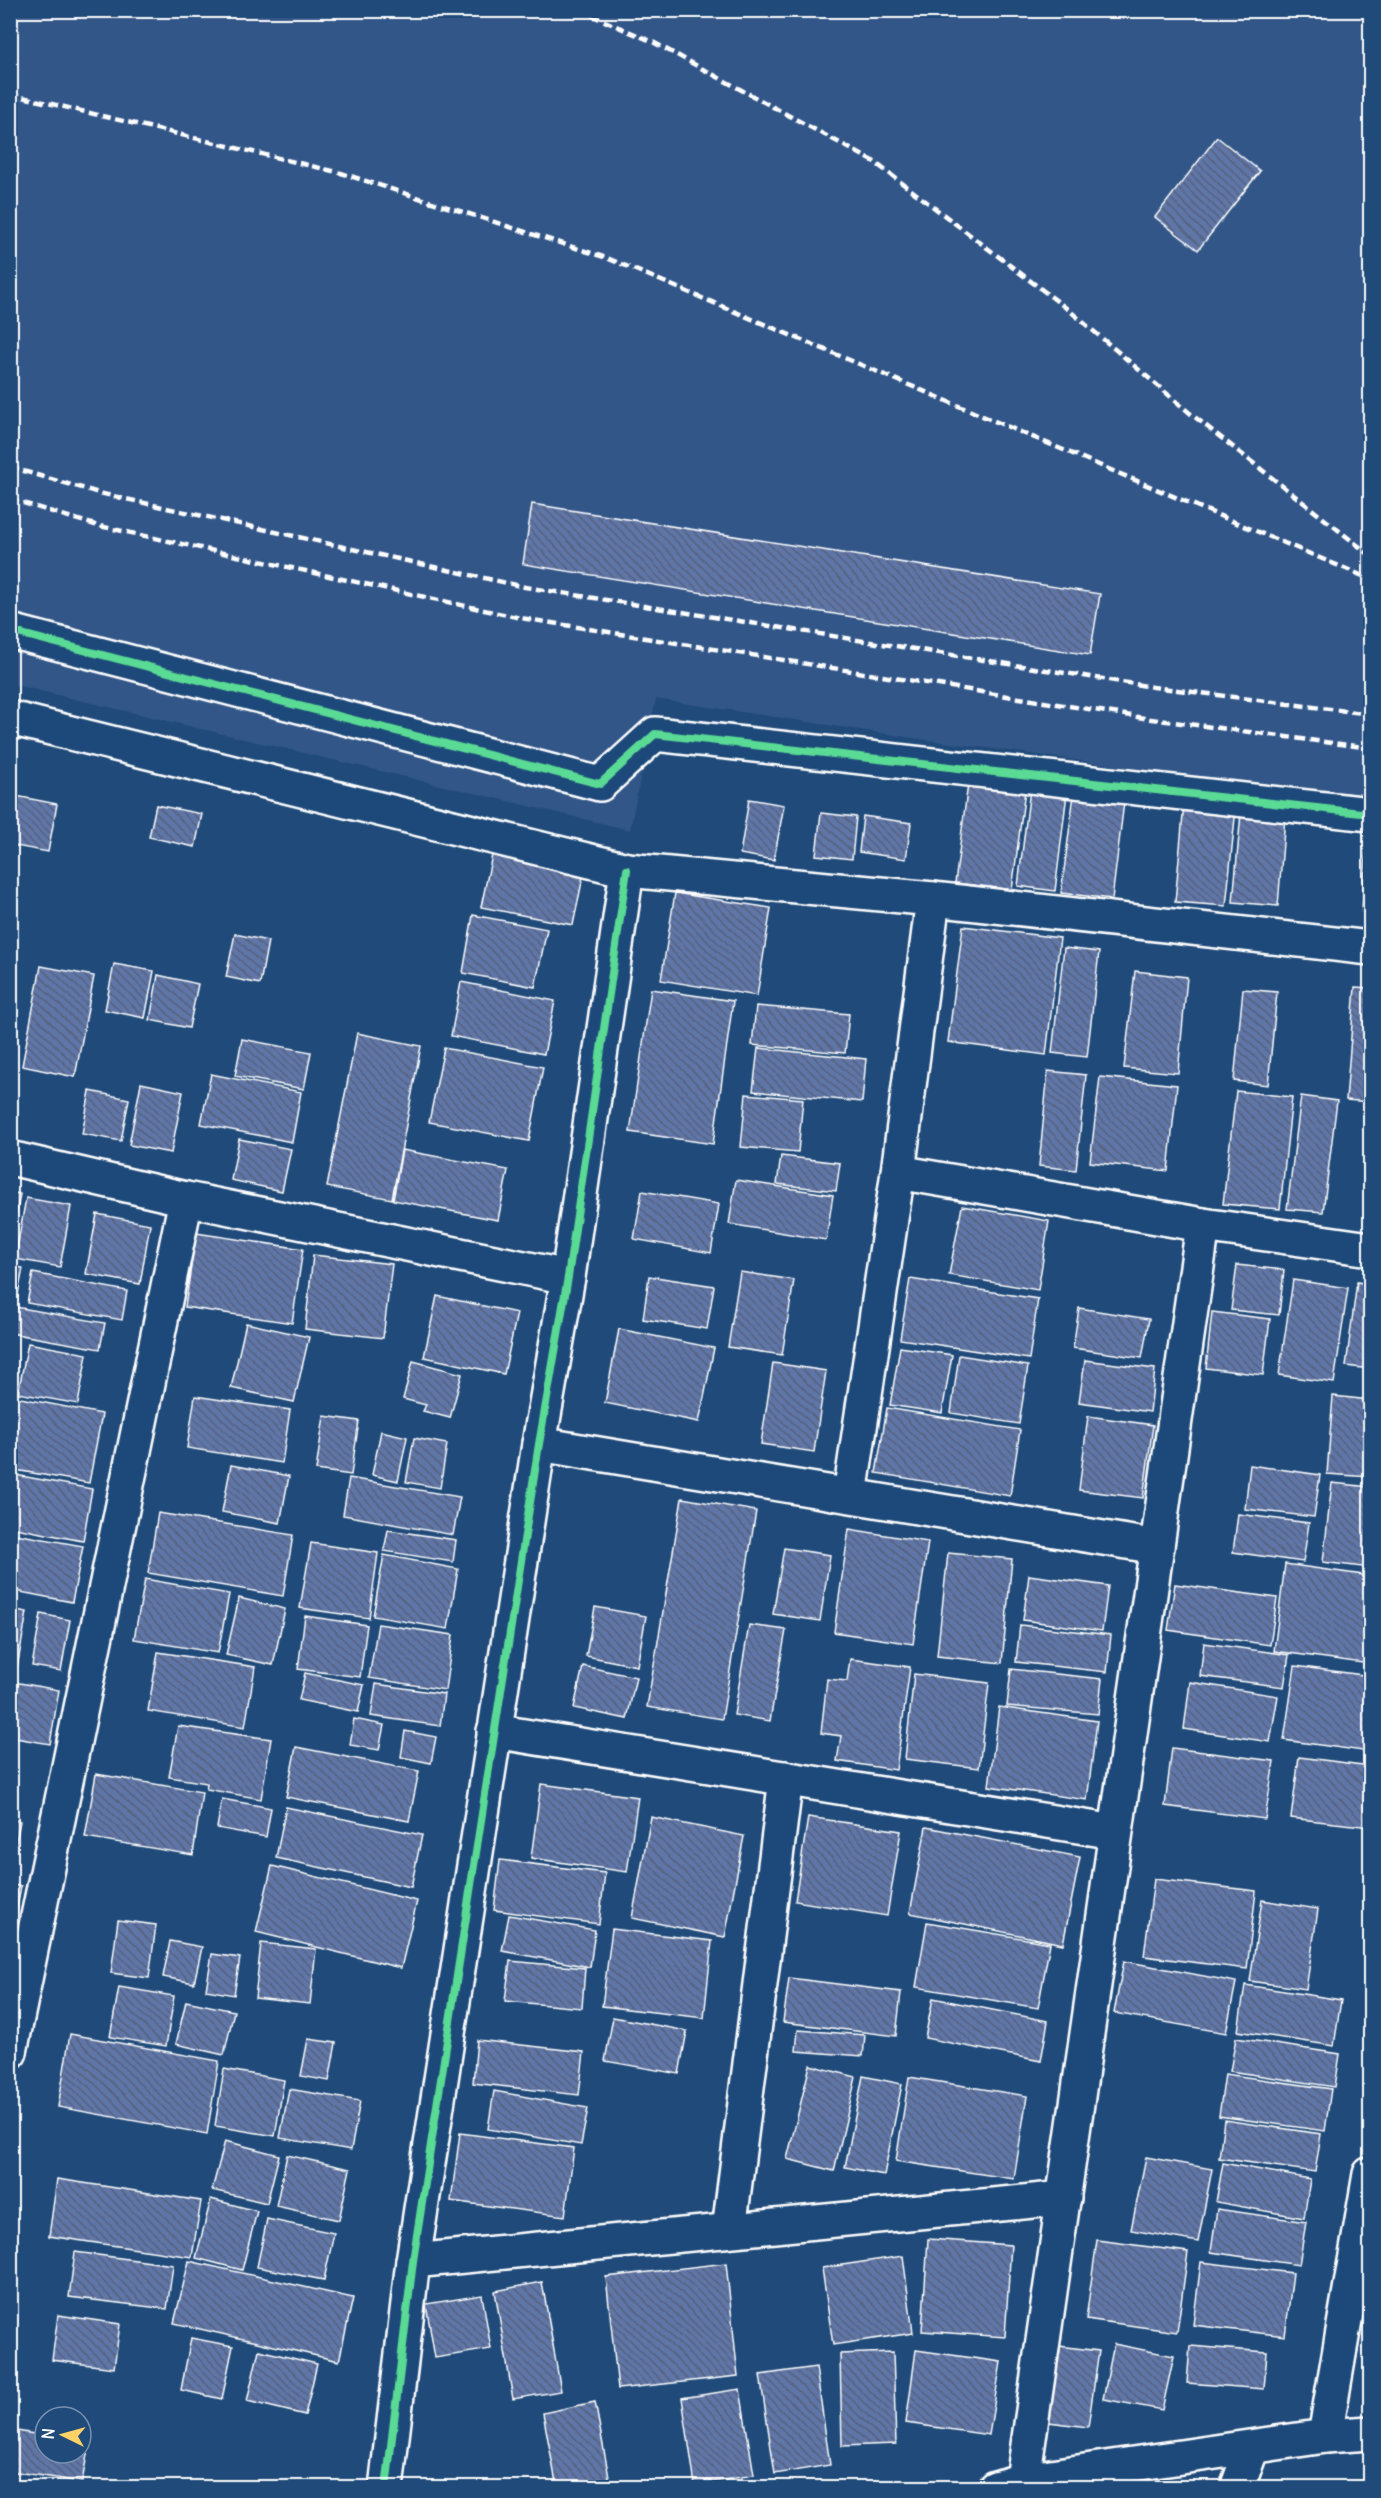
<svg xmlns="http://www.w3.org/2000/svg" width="1381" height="2498" font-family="Delius,sans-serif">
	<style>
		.built { fill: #325788 }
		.building { fill: url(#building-back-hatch); stroke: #fff; stroke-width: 1.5 }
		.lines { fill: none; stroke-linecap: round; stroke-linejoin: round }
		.minor-casing { stroke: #fff; stroke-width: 38 }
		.minor { stroke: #1f4a7a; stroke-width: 33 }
		.rail { stroke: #fff; stroke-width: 4.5; stroke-dasharray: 9 4.5; stroke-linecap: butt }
		.cycleway-casing { stroke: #1f4a7a; stroke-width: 11 }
		.cycleway { stroke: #5adb95; stroke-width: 8 }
	</style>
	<defs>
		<pattern id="building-back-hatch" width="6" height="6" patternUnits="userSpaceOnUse" patternTransform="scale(1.5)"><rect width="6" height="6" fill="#5f76a8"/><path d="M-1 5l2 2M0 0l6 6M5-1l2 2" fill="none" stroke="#56617a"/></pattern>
	</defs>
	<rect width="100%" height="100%" fill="#1f4a7a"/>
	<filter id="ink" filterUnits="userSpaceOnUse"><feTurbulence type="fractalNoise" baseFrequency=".0167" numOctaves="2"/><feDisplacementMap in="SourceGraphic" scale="12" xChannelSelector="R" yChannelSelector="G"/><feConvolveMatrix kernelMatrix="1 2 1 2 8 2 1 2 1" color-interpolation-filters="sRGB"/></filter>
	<g filter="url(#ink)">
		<!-- built -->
		<path class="built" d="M11 11H1370V800L920 739 656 699 630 830 11 684Z"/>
		<!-- building -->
		<g class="building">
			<path d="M1217 137 1260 171 1198 250 1155 217Z"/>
			<path d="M532 504 1100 594 1090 655 523 564Z"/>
			<path d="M969 776 1026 783 1012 890 955 883Z"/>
			<path d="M1075 787 1125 794 1112 899 1061 893Z"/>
			<path d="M1030 789 1067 793 1055 891 1018 886Z"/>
			<path d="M16 796 57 804 48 852 10 845V826Z"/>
			<path d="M749 799 784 805 774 860 740 854Z"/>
			<path d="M1184 804 1236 808 1226 906 1175 902Z"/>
			<path d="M156 805 202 814 195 847 149 837Z"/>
			<path d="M821 813 856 817 852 859 816 855Z"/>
			<path d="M1241 813 1285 817 1278 906 1233 902Z"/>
			<path d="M863 816 911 823 906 859 859 852Z"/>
			<path d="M1367 831 1370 832V912H1362Z"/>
			<path d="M492 855 584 872 573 925 481 907Z"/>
			<path d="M675 893 771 908 757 996 661 980Z"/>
			<path d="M473 915 547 929 535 987 463 973Z"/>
			<path d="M963 926 1060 938 1046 1055 948 1042Z"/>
			<path d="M235 934 268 941 260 984 226 977Z"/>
			<path d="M1064 948 1099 952 1087 1057 1052 1053Z"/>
			<path d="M114 964 154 971 145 1018 105 1010Z"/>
			<path d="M41 966 94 976 75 1077 22 1066Z"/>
			<path d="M1135 971 1187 977 1178 1073 1124 1068Z"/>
			<path d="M158 975 198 984 189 1028 150 1020Z"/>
			<path d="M461 982 555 1001 544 1054 451 1036Z"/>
			<path d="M1355 987 1370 988V1102L1346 1100Z"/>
			<path d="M651 989 733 1001 713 1144 630 1132Z"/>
			<path d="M1243 989 1277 992 1268 1085 1234 1081Z"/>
			<path d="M756 1006 849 1014 845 1053 752 1045Z"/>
			<path d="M357 1033 421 1046 392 1199 327 1187Z"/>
			<path d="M242 1039 311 1052 304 1089 235 1076Z"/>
			<path d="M444 1048 543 1067 529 1141 429 1122Z"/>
			<path d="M758 1048 866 1059 862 1102 753 1091Z"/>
			<path d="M1048 1071 1086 1075 1076 1170 1039 1166Z"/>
			<path d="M211 1074 301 1092 292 1142 201 1124Z"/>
			<path d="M1100 1077 1177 1085 1168 1171 1090 1162Z"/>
			<path d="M141 1083 183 1092 171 1153 129 1145Z"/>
			<path d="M90 1091 129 1099 121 1141 82 1134Z"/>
			<path d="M1236 1091 1292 1097 1280 1209 1223 1204Z"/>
			<path d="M746 1094 803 1099 798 1152 741 1147Z"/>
			<path d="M1301 1096 1337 1101 1323 1212 1287 1209Z"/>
			<path d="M239 1139 291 1149 282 1191 231 1180Z"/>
			<path d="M402 1150 508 1170 498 1220 393 1200Z"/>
			<path d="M781 1156 840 1163 836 1191 777 1184Z"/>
			<path d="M736 1180 833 1195 826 1240 729 1224Z"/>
			<path d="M642 1191 719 1204 711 1253 634 1239Z"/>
			<path d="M10 1192 20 1194 10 1248Z"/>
			<path d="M26 1198 71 1206 60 1267 15 1259Z"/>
			<path d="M962 1206 1049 1221 1038 1290 949 1275Z"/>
			<path d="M97 1214 150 1224 140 1284 86 1274Z"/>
			<path d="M196 1233 303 1249 292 1323 185 1307Z"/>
			<path d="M313 1255 392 1264 383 1338 305 1329Z"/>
			<path d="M1237 1265 1284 1270 1279 1315 1231 1310Z"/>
			<path d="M10 1266 23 1268 16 1304 10 1303Z"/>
			<path d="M740 1272 794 1280 782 1355 728 1347Z"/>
			<path d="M33 1273 127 1291 122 1320 27 1303Z"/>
			<path d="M649 1276 714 1286 707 1329 643 1319Z"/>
			<path d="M910 1279 1038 1299 1029 1359 900 1339Z"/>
			<path d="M1293 1280 1348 1288 1334 1383 1279 1375Z"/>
			<path d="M1357 1282 1370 1284V1369L1346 1366Z"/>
			<path d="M437 1296 517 1313 504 1374 424 1357Z"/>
			<path d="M10 1306 105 1323 100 1349 10 1333Z"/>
			<path d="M1079 1308 1149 1319 1142 1358 1073 1348Z"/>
			<path d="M1212 1312 1270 1319 1263 1375 1206 1368Z"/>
			<path d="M246 1323 309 1337 294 1402 231 1388Z"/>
			<path d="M619 1329 714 1348 699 1422 605 1403Z"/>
			<path d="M28 1343 87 1354 78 1404 18 1393Z"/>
			<path d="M900 1347 952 1355 942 1413 890 1405Z"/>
			<path d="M959 1355 1028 1366 1019 1424 951 1413Z"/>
			<path d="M1085 1360 1155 1369 1150 1412 1079 1402Z"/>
			<path d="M413 1361 462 1374 450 1418 423 1411 426 1405 403 1399Z"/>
			<path d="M773 1363 826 1371 814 1452 761 1444Z"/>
			<path d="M10 1396 102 1414 89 1483 10 1469Z"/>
			<path d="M195 1396 290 1410 282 1463 187 1448Z"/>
			<path d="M1333 1396 1370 1400V1477L1327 1474Z"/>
			<path d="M887 1408 1020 1430 1010 1496 876 1473Z"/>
			<path d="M324 1416 359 1421 351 1475 316 1470Z"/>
			<path d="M1088 1416 1153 1425 1143 1498 1079 1490Z"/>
			<path d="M381 1431 407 1437 398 1481 372 1475Z"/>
			<path d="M414 1438 447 1444 440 1488 406 1482Z"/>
			<path d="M231 1465 289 1476 280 1523 222 1512Z"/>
			<path d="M1250 1465 1320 1475 1314 1517 1245 1509Z"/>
			<path d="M10 1474 92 1489 83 1541 10 1527Z"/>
			<path d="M349 1478 460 1497 453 1535 343 1515Z"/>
			<path d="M1332 1483 1370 1487V1568L1323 1562Z"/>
			<path d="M682 1498 756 1511 722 1719 647 1707Z"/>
			<path d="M158 1513 293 1535 283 1596 148 1573Z"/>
			<path d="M1238 1514 1309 1523 1303 1562 1233 1552Z"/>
			<path d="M849 1529 928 1542 913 1644 834 1632Z"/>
			<path d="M388 1530 456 1540 453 1562 384 1551Z"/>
			<path d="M10 1533 83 1546 72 1602 10 1590Z"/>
			<path d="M311 1543 378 1553 369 1618 300 1608Z"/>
			<path d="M784 1548 830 1555 820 1621 773 1614Z"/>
			<path d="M948 1553 1012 1559 1002 1663 937 1656Z"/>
			<path d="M384 1555 458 1569 448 1629 373 1616Z"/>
			<path d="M1285 1564 1370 1576V1664L1274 1651Z"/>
			<path d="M1029 1575 1108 1586 1102 1631 1023 1620Z"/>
			<path d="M145 1579 229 1594 218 1653 134 1639Z"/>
			<path d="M1175 1584 1277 1598 1270 1645 1168 1630Z"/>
			<path d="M239 1598 285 1609 273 1665 226 1655Z"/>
			<path d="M595 1607 646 1616 637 1666 586 1656Z"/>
			<path d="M10 1609 27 1612 17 1668 10 1667Z"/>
			<path d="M41 1614 70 1620 61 1671 32 1666Z"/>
			<path d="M305 1616 367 1625 360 1677 298 1669Z"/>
			<path d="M378 1624 453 1635 445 1690 369 1678Z"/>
			<path d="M749 1625 786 1630 770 1721 734 1715Z"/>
			<path d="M1020 1625 1111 1635 1107 1672 1016 1662Z"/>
			<path d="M1204 1643 1289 1655 1284 1687 1200 1676Z"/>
			<path d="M158 1652 255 1667 245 1727 148 1711Z"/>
			<path d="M850 1659 910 1667 896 1770 837 1761 841 1736 821 1733 827 1679 847 1681Z"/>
			<path d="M583 1666 636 1677 627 1719 574 1708Z"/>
			<path d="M1295 1666 1370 1676V1752L1284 1740Z"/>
			<path d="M1011 1669 1102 1679 1098 1714 1007 1706Z"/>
			<path d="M305 1673 364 1685 358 1712 299 1700Z"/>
			<path d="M914 1674 989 1683 979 1768 905 1759Z"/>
			<path d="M14 1682 59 1690 50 1744 10 1737V1703Z"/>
			<path d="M1190 1682 1278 1696 1270 1742 1184 1729Z"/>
			<path d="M376 1684 444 1694 440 1726 371 1716Z"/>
			<path d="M999 1707 1097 1721 1087 1800 989 1786Z"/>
			<path d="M354 1719 384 1725 379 1750 350 1745Z"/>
			<path d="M178 1726 271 1739 261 1799 206 1789 207 1783 169 1777Z"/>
			<path d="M405 1731 436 1737 431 1763 401 1757Z"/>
			<path d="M296 1747 419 1771 409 1821 286 1797Z"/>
			<path d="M1172 1748 1274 1761 1265 1819 1165 1806Z"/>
			<path d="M1299 1757 1370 1766V1827L1291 1818Z"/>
			<path d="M96 1774 202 1792 193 1855 85 1837Z"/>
			<path d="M541 1784 638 1797 627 1872 531 1858Z"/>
			<path d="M222 1799 271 1808 266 1837 217 1828Z"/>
			<path d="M286 1807 422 1835 411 1887 276 1858Z"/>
			<path d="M651 1817 744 1836 725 1937 632 1918Z"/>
			<path d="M808 1817 901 1831 887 1916 795 1901Z"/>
			<path d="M10 1819 20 1821 11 1868H10Z"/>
			<path d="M926 1827 1080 1857 1063 1944 910 1913Z"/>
			<path d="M500 1860 605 1873 599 1924 494 1910Z"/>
			<path d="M272 1866 417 1901 401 1968 256 1932Z"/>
			<path d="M1154 1879 1256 1891 1247 1969 1144 1956Z"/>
			<path d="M10 1885 21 1886 12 1935H10Z"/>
			<path d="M1262 1900 1318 1909 1306 1989 1250 1981Z"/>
			<path d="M509 1915 595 1930 590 1967 502 1951Z"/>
			<path d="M118 1920 156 1925 149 1978 111 1973Z"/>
			<path d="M927 1922 1050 1943 1038 2008 916 1987Z"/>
			<path d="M612 1929 712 1941 704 2018 602 2006Z"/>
			<path d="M170 1941 202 1947 194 1983 163 1977Z"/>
			<path d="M261 1943 316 1949 310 2004 255 1998Z"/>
			<path d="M212 1954 240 1958 234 1995 206 1990Z"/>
			<path d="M510 1961 585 1968 582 2008 505 2001Z"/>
			<path d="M1124 1961 1236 1982 1226 2033 1114 2013Z"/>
			<path d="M789 1978 901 1992 896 2036 783 2022Z"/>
			<path d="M1245 1985 1341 2000 1334 2046 1238 2031Z"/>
			<path d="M119 1987 174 1996 166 2046 110 2037Z"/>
			<path d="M933 1998 1048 2021 1041 2061 925 2038Z"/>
			<path d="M186 2001 234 2011 224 2055 176 2044Z"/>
			<path d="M613 2017 687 2031 679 2074 605 2061Z"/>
			<path d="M798 2030 865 2035 863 2056 796 2051Z"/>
			<path d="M70 2034 219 2061 207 2134 58 2107Z"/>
			<path d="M1236 2038 1340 2054 1335 2087 1230 2071Z"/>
			<path d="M308 2039 336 2043 329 2081 301 2076Z"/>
			<path d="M477 2040 584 2052 579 2095 473 2083Z"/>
			<path d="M810 2065 856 2077 834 2171 787 2159Z"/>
			<path d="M224 2069 284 2080 275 2136 215 2126Z"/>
			<path d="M1225 2074 1331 2089 1325 2131 1219 2116Z"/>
			<path d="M863 2076 902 2084 884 2175 845 2167Z"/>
			<path d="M909 2077 1027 2096 1014 2179 896 2161Z"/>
			<path d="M289 2089 360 2101 351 2150 280 2138Z"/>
			<path d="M494 2091 588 2108 581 2145 488 2129Z"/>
			<path d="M1224 2120 1321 2134 1315 2172 1219 2158Z"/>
			<path d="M460 2133 574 2148 565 2216 451 2201Z"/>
			<path d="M225 2141 279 2155 267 2203 212 2190Z"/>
			<path d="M287 2155 350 2169 339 2220 276 2206Z"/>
			<path d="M1146 2157 1212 2169 1198 2242 1131 2230Z"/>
			<path d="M1223 2163 1310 2179 1304 2218 1216 2202Z"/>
			<path d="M57 2179 201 2201 192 2257 49 2236Z"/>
			<path d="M211 2199 257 2211 242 2270 196 2258Z"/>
			<path d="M1217 2209 1306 2222 1299 2265 1211 2252Z"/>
			<path d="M267 2219 334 2233 324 2280 257 2267Z"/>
			<path d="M928 2239 1011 2245 1005 2337 922 2331Z"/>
			<path d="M1097 2240 1188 2252 1177 2332 1086 2319Z"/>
			<path d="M75 2252 173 2265 167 2309 69 2297Z"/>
			<path d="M903 2256 913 2333 833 2345 822 2268Z"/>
			<path d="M189 2261 353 2298 339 2361 174 2323Z"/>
			<path d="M1201 2262 1293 2273 1285 2336 1193 2325Z"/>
			<path d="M726 2263 738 2376 618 2389 606 2277Z"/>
			<path d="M542 2282 561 2391 513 2399 495 2291Z"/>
			<path d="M482 2295 491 2349 435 2358 426 2304Z"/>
			<path d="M1370 2297V2384H1368Z"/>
			<path d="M58 2315 120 2324 114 2368 52 2360Z"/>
			<path d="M191 2338 233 2346 222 2399 181 2390Z"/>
			<path d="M1114 2344 1174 2356 1162 2410 1103 2399Z"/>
			<path d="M1059 2346 1099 2351 1088 2427 1049 2422Z"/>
			<path d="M1190 2346 1267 2352 1264 2389 1187 2383Z"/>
			<path d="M259 2350 317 2364 305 2415 247 2401Z"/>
			<path d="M916 2350 1001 2362 989 2435 906 2423Z"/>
			<path d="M893 2352 896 2444 842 2446 840 2354Z"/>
			<path d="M816 2367 830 2465 775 2474 760 2375Z"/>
			<path d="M740 2389 754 2475 695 2485 682 2398Z"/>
			<path d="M595 2402 611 2488H557L543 2413Z"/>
			<path d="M17 2431 45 2436V2453H81V2442L89 2444 82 2482 10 2471Z"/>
		</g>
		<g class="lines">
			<!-- minor casing -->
			<g class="minor-casing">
				<g id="minor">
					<path d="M10 631 600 784 655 734 1370 814"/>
					<path d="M10 718 627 870 933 899 1370 948"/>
					<path d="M10 1158 186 1199 568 1277"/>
					<path d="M898 1172 1203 1225 1370 1249"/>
					<path d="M539 1444 1157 1547"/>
					<path d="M850 1495 898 1172 933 899"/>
					<path d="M494 1731 1115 1832"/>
					<path d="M10 2052 186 1199"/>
					<path d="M729 2230 786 1778"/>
					<path d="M413 2261 1064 2198"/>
					<path d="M1325 2436 1370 2174"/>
					<path d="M1023 2480 1203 1225"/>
					<path d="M386 2488 413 2261 539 1444 568 1277 627 870"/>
					<path d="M995 2488 1023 2480 1325 2436 1370 2433"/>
					<path d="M1237 2488 1252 2448"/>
				</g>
			</g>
			<!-- minor -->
			<use href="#minor" class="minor"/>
			<!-- rail -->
			<g class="rail">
				<path d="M579 10 651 41 873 161 1070 311 1191 414 1370 555"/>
				<path d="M10 94 341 173 607 258 1370 579"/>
				<path d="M10 467 99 493 525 587 1153 687 1370 714"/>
				<path d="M10 499 95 525 521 618 1144 718 1370 748"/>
			</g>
			<!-- cycleway casing -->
			<g class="cycleway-casing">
				<g id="cycleway">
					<path d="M10 631 600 784 655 734 1370 814"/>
					<path d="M386 2488 413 2261 539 1444 568 1277 627 870"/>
				</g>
			</g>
			<!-- cycleway -->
			<use href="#cycleway" class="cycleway"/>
		</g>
	</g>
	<!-- margin -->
	<rect width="1381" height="2498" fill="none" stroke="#1f4a7a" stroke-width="36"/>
	<rect x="18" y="18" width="1345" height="2462" fill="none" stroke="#fff" stroke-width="2" filter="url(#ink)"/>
	<!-- north arrow -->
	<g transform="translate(63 2435) rotate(275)"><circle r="28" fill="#1f4a7a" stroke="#7992af" stroke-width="1.5"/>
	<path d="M0-4.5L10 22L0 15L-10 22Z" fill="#ffd166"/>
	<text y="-9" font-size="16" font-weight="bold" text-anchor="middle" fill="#ffffff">N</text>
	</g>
</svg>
